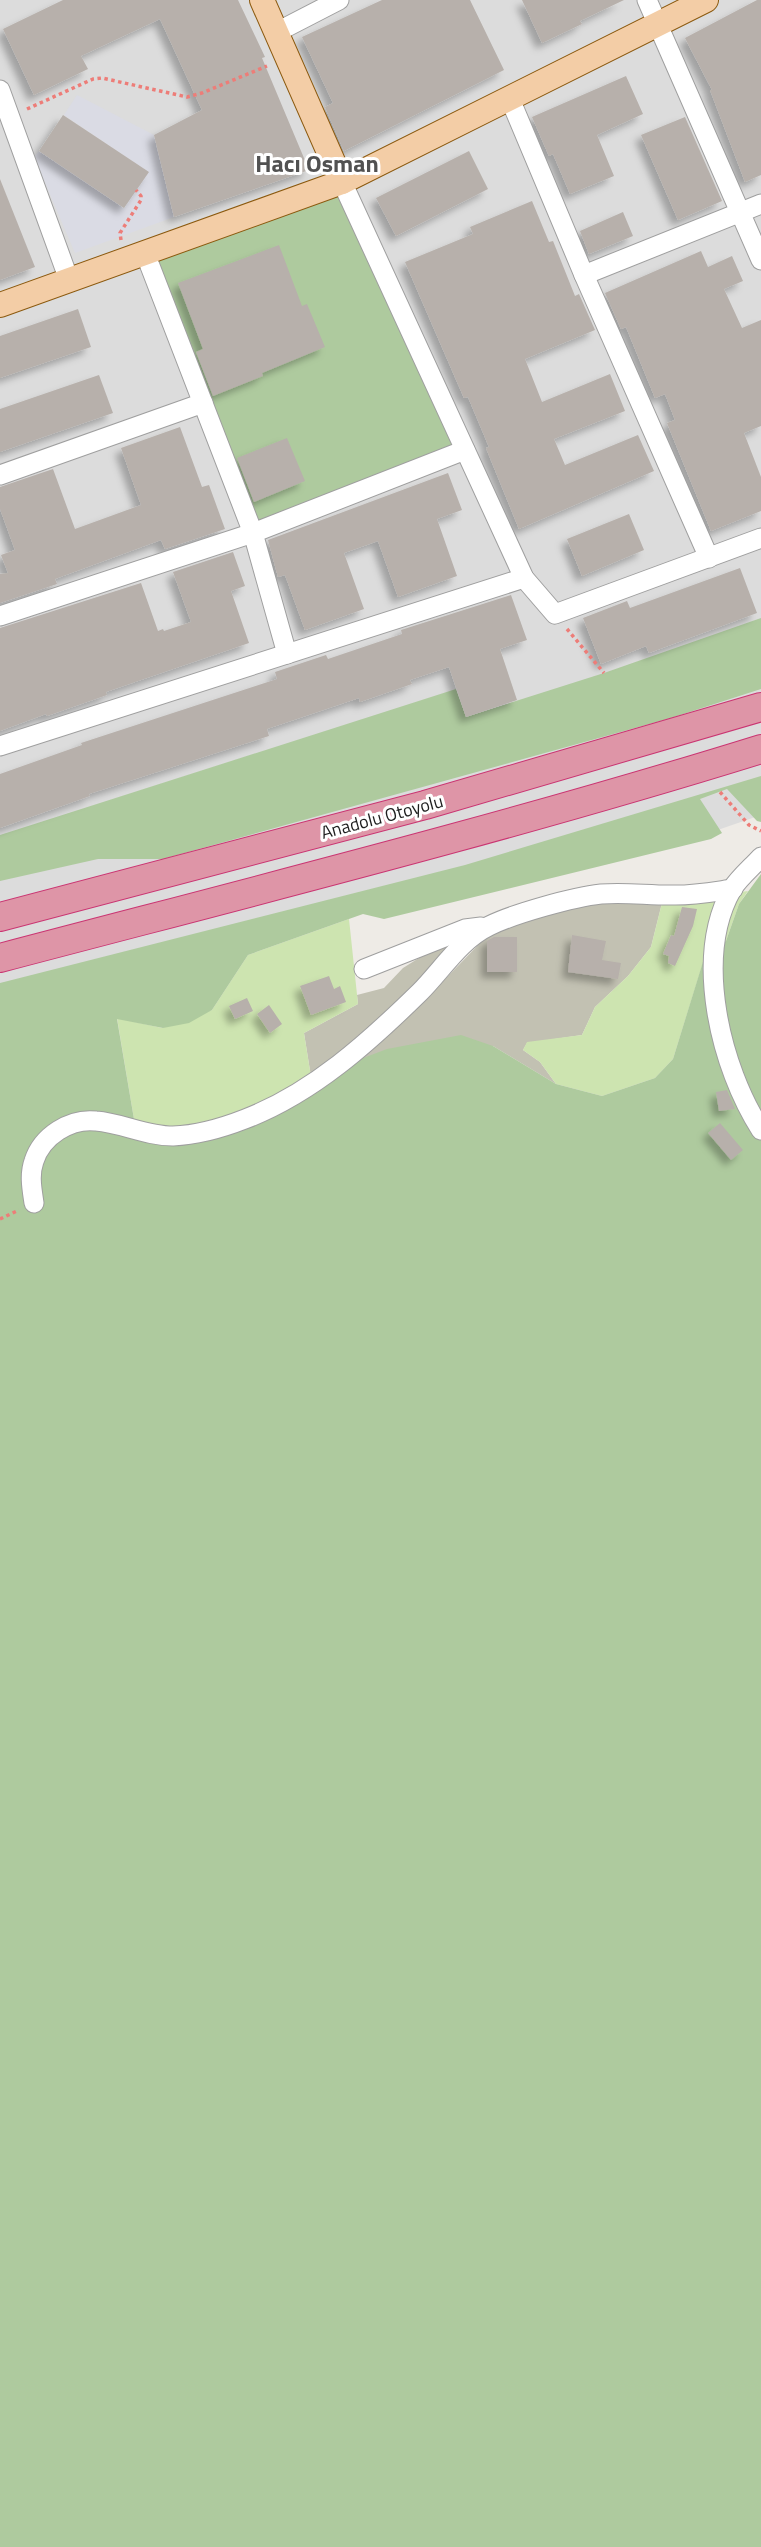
<svg xmlns="http://www.w3.org/2000/svg" width="761" height="2547" font-family="'Titillium Web',sans-serif">
	<style>
		.residential { fill: #dcdcdc }
		.construction { fill: #c2c1b2 }
		.grass { fill: #cde4b0 }
		.forest { fill: #aeca9e }
		.plaza { fill: #dadbe4 }
		.building { fill: #b7b0ab; filter: url(#shadow) }
		.lines { fill: none; stroke-linecap: round; stroke-linejoin: round }
		.minor-casing { stroke: #9f9f9f; stroke-width: 21 }
		.major-casing { stroke: #8b590e; stroke-width: 26 }
		.highway-casing { stroke: #ca3572; stroke-width: 30 }
		.path { stroke: #ed7d78; stroke-width: 3.5; stroke-dasharray: 3.5 3.5; stroke-linecap: butt }
		.minor { stroke: #fff; stroke-width: 19 }
		.major { stroke: #f3cda6; stroke-width: 24 }
		.highway { stroke: #de95a7; stroke-width: 28 }
		.labels { text-anchor: middle; stroke-width: 6; stroke-linejoin: round; paint-order: stroke }
		.street-label { font-size: 18px; fill: #1e1e1e; stroke: #fff }
		.district-label { font-size: 24px; font-weight: bold; fill: #515151; stroke: #fff }
	</style>
	<defs>
		<filter id="shadow"><feDropShadow dx="-6" dy="6" stdDeviation="3.5" flood-color="#0004"/></filter>
	</defs>
	<rect width="100%" height="100%" fill="#eeebe6"/>
	<!-- residential -->
	<path class="residential" d="M0 0H761V815L712 832 370 905 0 1028Z"/>
	<!-- construction -->
	<g class="construction">
		<path d="M620 899 662 903 651 947 628 976 595 1007 582 1035 527 1043 523 1050 540 1062 556 1084 493 1046 358 1060 420 1005 484 939 499 930 553 910Z"/>
		<path d="M457 940 426 973 312 1083 304 1033 358 1004 357 995 384 988 403 968 427 953Z"/>
	</g>
	<!-- grass -->
	<g class="grass">
		<path d="M748 891 739 904 726 941 706 953 673 1059 655 1078 602 1096 556 1084 540 1062 523 1050 527 1042 582 1035 595 1007 628 976 651 947 662 903Z"/>
		<path d="M349 919 358 1004 304 1033 312 1083 248 1118 136 1131 117 1018 162 1028 212 1010 248 955Z"/>
	</g>
	<!-- forest -->
	<g class="forest">
		<path d="M342 182 465 450 253 533 145 253Z"/>
		<path d="M761 618V689L671 718 163 859H98L0 881V835L456 689 466 717 604 673Z"/>
		<path d="M761 776V822L757 821 727 789 700 799 722 833 711 839 384 919 363 914 248 955 212 1010 189 1023 163 1028 117 1019 136 1131 209 1132 329 1071 387 1049 461 1035 493 1046 556 1084 602 1096 655 1078 673 1059 706 952 726 941 739 904 761 874V2547H0V983L465 865Z"/>
	</g>
	<!-- plaza -->
	<path class="plaza" d="M77 95 154 135 174 217 75 253 34 157 39 151 124 208 148 172 64 115Z"/>
	<!-- building -->
	<g class="building">
		<path d="M63 0H238L265 57 262 58 309 170 174 217 154 135 202 110 160 19 81 56 88 69 34 95 3 29Z"/>
		<path d="M382 0H470L504 70 344 151 325 107 333 103 302 37Z"/>
		<path d="M522 0H624L580 21 582 24 542 43Z"/>
		<path d="M757 0H761V175L745 182 710 90H712L685 38Z"/>
		<path d="M626 76 643 114 597 135 614 176 570 194 553 154 549 156 532 117Z"/>
		<path d="M63 115 149 172 124 208 39 151Z"/>
		<path d="M685 117 722 201 678 220 641 135Z"/>
		<path d="M469 151 488 189 396 236 376 198Z"/>
		<path d="M0 179 35 267 0 280Z"/>
		<path d="M532 201 549 242 553 241 575 296 579 294 595 330 525 359 542 402 610 374 625 411 554 439 565 465 638 435 654 471 519 529 486 448 489 447 468 397 464 398 405 262 473 234 470 227Z"/>
		<path d="M623 212 633 236 589 254 580 231Z"/>
		<path d="M279 245 302 306 307 304 325 347 262 373 263 376 213 396 196 352 203 349 178 283Z"/>
		<path d="M701 251 708 267 732 256 743 281 724 289 742 328 761 320V426L744 433 761 477V511L711 531 667 423 675 420 665 394 655 398 626 327 621 329 605 293Z"/>
		<path d="M78 309 91 347 0 378V336Z"/>
		<path d="M99 375 113 413 0 452V409Z"/>
		<path d="M180 427 202 487 209 485 225 529 165 549 161 540 55 579 57 584 0 603V574L8 573 1 555 15 550 0 509V487L53 469 75 529 141 505 121 448Z"/>
		<path d="M287 438 305 481 254 502 237 458Z"/>
		<path d="M448 473 462 510 437 519 457 576 398 597 378 541 344 553 364 609 305 630 285 575 278 577 268 540Z"/>
		<path d="M629 514 644 550 582 576 567 539Z"/>
		<path d="M233 552 245 586 231 591 249 643 106 692 107 695 47 716 46 714 0 731V628L141 583 158 631 163 629 164 631 191 622 173 572Z"/>
		<path d="M740 568 757 613 649 653 646 646 601 664 583 618 627 601 630 608Z"/>
		<path d="M511 595 527 640 500 649 517 700 466 717 449 667 410 680 412 684 360 702 359 698 267 729 269 736 89 794 90 796 0 828V774L82 745 81 743 277 679 275 672 326 655 328 659 402 634 401 630Z"/>
		<path d="M682 907 697 909 693 926 675 966 668 963 669 956 663 954 671 935 674 936Z"/>
		<path d="M572 935 606 941 602 960 621 963 618 979 568 972Z"/>
		<path d="M494 937H517V972H487V941Z"/>
		<path d="M329 976 334 989 340 986 346 1002 311 1015 300 986Z"/>
		<path d="M247 998 253 1011 235 1019 229 1006Z"/>
		<path d="M269 1005 282 1024 270 1033 257 1014Z"/>
		<path d="M727 1090 735 1109 719 1111 716 1092Z"/>
		<path d="M720 1123 743 1150 731 1160 708 1133Z"/>
	</g>
	<g class="lines">
		<!-- minor casing -->
		<g class="minor-casing">
			<g id="minor">
				<path d="M647 0 761 260"/>
				<path d="M277 32 339 0"/>
				<path d="M0 90 69 280"/>
				<path d="M510 99 584 275 709 558"/>
				<path d="M342 182 524 578 555 614 761 538"/>
				<path d="M145 253 253 533 287 654"/>
				<path d="M584 275 761 204"/>
				<path d="M0 475 203 403"/>
				<path d="M0 616 253 533 465 450"/>
				<path d="M0 746 524 578"/>
				<path d="M761 857C752 867 739 878 732 889 693 958 721 1068 761 1130"/>
				<path d="M364 969 465 929 481 927"/>
				<path d="M34 1203C32 1189 29 1175 34 1161 42 1136 70 1118 96 1121 122 1123 146 1136 173 1136 199 1135 222 1128 245 1119 313 1093 369 1042 420 992 442 970 460 940 489 926 513 914 573 897 601 894 624 892 646 895 670 895 691 896 712 892 733 889"/>
			</g>
		</g>
		<!-- major casing -->
		<g class="major-casing">
			<g id="major">
				<path d="M262 0 342 182"/>
				<path d="M0 305 342 182 706 0"/>
			</g>
		</g>
		<!-- highway casing -->
		<g class="highway-casing">
			<g id="highway">
				<path d="M0 917 425 805 761 707"/>
				<path d="M0 958C254 891 510 827 761 749"/>
			</g>
		</g>
		<!-- path -->
		<g class="path">
			<path d="M27 109 93 79 102 78 187 97 202 93 267 66"/>
			<path d="M121 240 120 233 141 200V196L136 190"/>
			<path d="M567 629 604 673"/>
			<path d="M720 792 749 825 761 831"/>
			<path d="M0 1219 19 1210"/>
		</g>
		<!-- minor -->
		<use href="#minor" class="minor"/>
		<!-- major -->
		<use href="#major" class="major"/>
		<!-- highway -->
		<use href="#highway" class="highway"/>
	</g>
	<g class="labels">
		<!-- street labels -->
		<g class="street-label">
			<text transform="translate(382 817) rotate(-15)" y="6">Anadolu Otoyolu</text>
		</g>
		<!-- district labels -->
		<g class="district-label">
			<text x="317" y="172">Hacı Osman</text>
		</g>
	</g>
</svg>
